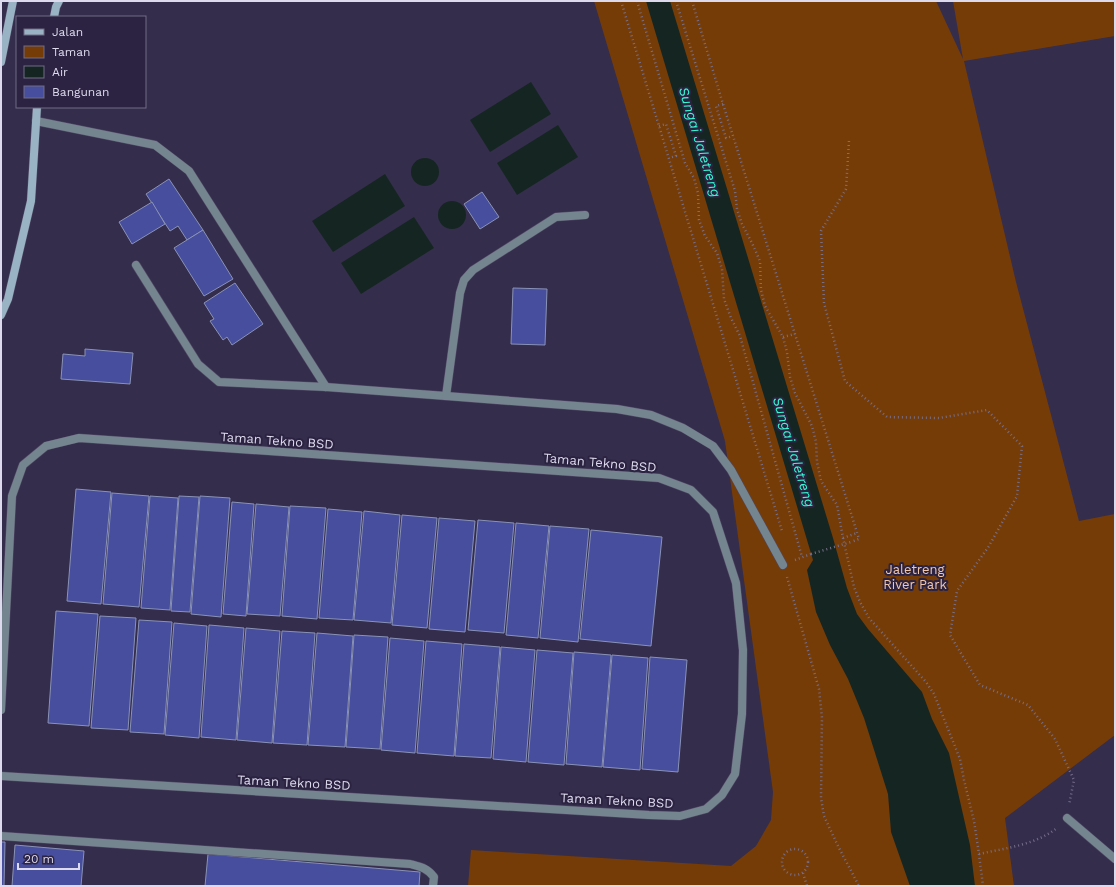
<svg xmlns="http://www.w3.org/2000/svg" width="1116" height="887" font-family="'Work Sans',sans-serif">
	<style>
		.green { fill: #753c08 }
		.water { fill: #152622 }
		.building { fill: #464e9d; stroke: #8a92b6 }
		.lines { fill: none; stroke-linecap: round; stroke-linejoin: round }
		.lane-casing { stroke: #504966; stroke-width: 9 }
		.secondary-casing { stroke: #504966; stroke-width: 9 }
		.path { stroke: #766f8a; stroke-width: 2.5; stroke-dasharray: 1 3; stroke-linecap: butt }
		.lane { stroke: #75858f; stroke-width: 8 }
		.secondary { stroke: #99b3c4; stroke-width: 8 }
		.path-bridge { stroke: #766f8a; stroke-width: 2.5; stroke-dasharray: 1 3; stroke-linecap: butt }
		.labels { text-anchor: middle; stroke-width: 4; stroke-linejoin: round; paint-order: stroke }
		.street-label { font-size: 13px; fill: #dedaee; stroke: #2b2341 }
		.park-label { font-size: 13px; fill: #f1c6a9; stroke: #2b2341 }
		.water-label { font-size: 14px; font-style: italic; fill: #35fad4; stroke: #2b2341 }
	</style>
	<rect width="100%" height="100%" fill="#352d4c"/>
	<!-- green -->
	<path class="green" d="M594 1H936L963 59 953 1H1115V36L964 61 1016 282 1079 521 1115 514V735L1005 818 1014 886H468L471 850 731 866 756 846 771 820 773 792 725 441Z"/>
	<!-- water -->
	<g class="water">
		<path d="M646 1H670L833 538 847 588 857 614 868 629 922 692 932 719 949 753 970 845 975 886H910L891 832 888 794 864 718 848 679 830 645 816 612 807 570 813 560Z"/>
		<path d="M531 82 551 114 490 152 470 120Z"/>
		<path d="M558 125 578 157 517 195 497 163Z"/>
		<circle cx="425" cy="172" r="14"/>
		<path d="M385 174 405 206 333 252 312 221Z"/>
		<circle cx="452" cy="215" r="14"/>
		<path d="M414 217 434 248 361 294 341 263Z"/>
	</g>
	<!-- building -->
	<g class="building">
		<path d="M169 179 203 230 187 240 178 226 170 231 146 194Z"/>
		<path d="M482 192 499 217 480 229 464 204Z"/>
		<path d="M152 202 165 224 132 244 119 222Z"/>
		<path d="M203 230 233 279 204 296 174 248Z"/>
		<path d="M235 283 263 324 232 345 227 337 223 340 210 321 214 319 204 303Z"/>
		<path d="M513 288 547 289 545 345 511 344Z"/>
		<path d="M85 349 133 353 130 384 61 379 63 354 85 356Z"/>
		<path d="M76 489 111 492 101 604 67 601Z"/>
		<path d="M112 493 149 496 139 607 103 604Z"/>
		<path d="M150 496 178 498 170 610 141 608Z"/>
		<path d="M179 496 199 497 190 612 171 611Z"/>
		<path d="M200 496 230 498 221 617 191 614Z"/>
		<path d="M232 502 254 504 246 616 223 614Z"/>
		<path d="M256 504 289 507 280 616 247 614Z"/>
		<path d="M290 506 326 508 317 619 282 616Z"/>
		<path d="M328 509 362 512 353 620 319 618Z"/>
		<path d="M364 511 400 515 391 623 354 620Z"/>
		<path d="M402 515 437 518 427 628 392 625Z"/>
		<path d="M439 518 475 521 465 632 429 629Z"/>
		<path d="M478 520 514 523 504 633 468 630Z"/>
		<path d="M516 523 549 526 538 638 506 635Z"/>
		<path d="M550 526 589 529 578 642 540 638Z"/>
		<path d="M591 530 662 537 651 646 580 639Z"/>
		<path d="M56 611 98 614 89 726 48 723Z"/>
		<path d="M100 616 136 618 128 730 91 728Z"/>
		<path d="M139 620 172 622 164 734 130 732Z"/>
		<path d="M174 623 207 626 199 738 165 735Z"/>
		<path d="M209 625 244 628 236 740 201 737Z"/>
		<path d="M246 628 280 631 272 743 237 740Z"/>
		<path d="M282 631 315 633 307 745 273 743Z"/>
		<path d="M317 633 353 636 345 747 308 745Z"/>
		<path d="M354 635 388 637 380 749 346 747Z"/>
		<path d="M390 638 424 641 415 753 381 750Z"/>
		<path d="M426 641 462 644 454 756 417 753Z"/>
		<path d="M464 644 500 647 491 758 455 756Z"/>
		<path d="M501 647 535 650 526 762 493 759Z"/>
		<path d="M537 650 573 653 564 765 528 762Z"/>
		<path d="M574 652 611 655 602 767 566 764Z"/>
		<path d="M612 655 648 658 640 770 603 767Z"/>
		<path d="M650 657 687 660 678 772 642 769Z"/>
		<path d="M1 842H5L4 886H1Z"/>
		<path d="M15 845 84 851 81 886H12Z"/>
		<path d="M208 854 420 872 419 886H205Z"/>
	</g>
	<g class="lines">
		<!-- lane casing -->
		<g class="lane-casing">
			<g id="lane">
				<path d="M36 121 155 145 189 171 326 387"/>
				<path d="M136 265 198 364 219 382 326 387 446 396 460 293 464 280 473 270 556 217 585 215"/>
				<path d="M446 396 617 409 651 415 683 428 713 446 731 470 783 565"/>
				<path d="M1 710 12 496 23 465 46 446 79 438 659 478 691 490 713 512 736 583 743 650 742 714 735 774 722 795 706 809 680 816 649 815 1 776"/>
				<path d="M1067 818 1115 859"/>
				<path d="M1 836 410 864C421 867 427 868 434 877L433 886"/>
			</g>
		</g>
		<!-- secondary casing -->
		<g class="secondary-casing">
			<g id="secondary">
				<path d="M54 17 56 7 59 1"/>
				<path d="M1 62 13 1"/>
				<path d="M1 315 8 299 31 201 37 107"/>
			</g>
		</g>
		<!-- path -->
		<g class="path">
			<path d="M621 1 782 531"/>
			<path d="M637 1 685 163 694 178 698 193 699 220 705 236 717 253 722 269 724 299 731 318 740 336 802 557"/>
			<path d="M676 1 735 191 737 209 742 224 752 243 760 261 761 290 765 306 783 337 787 352 790 377 795 393 812 426 816 442 817 462 821 481 837 505 843 538 854 587 860 602 869 618 926 682 934 694 960 759 964 780 974 821 979 854 983 886"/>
			<path d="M692 1 723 104 859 539 851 542"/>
			<path d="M723 104 716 106 726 138 733 136"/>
			<path d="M659 126 666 124 676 156 669 158"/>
			<path d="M849 141 846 189 821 231 824 303 845 381 887 417 939 418 987 410 1022 446 1017 496 989 546 957 591 950 635 980 685 1028 705 1055 739 1074 780 1069 805"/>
			<path d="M783 337 795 334"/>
			<path d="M843 538 857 533"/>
			<path d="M795 560 811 554"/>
			<path d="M787 577 819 689 822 718 821 798 824 816 838 846 859 886"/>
			<circle cx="795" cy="862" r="13"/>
			<path d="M979 854C1006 848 1035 845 1057 828"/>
			<path d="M803 873 807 886"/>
		</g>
		<!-- lane -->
		<use href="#lane" class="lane"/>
		<!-- secondary -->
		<use href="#secondary" class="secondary"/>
		<!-- path-bridge -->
		<path class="path-bridge" d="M811 554 851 542"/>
	</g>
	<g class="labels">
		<!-- street labels -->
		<g class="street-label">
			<text transform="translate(277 440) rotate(4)" y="5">Taman Tekno BSD</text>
			<text transform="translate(600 462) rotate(5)" y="5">Taman Tekno BSD</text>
			<text transform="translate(294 782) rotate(3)" y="5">Taman Tekno BSD</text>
			<text transform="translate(617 800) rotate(3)" y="5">Taman Tekno BSD</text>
		</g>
		<!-- park labels -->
		<g class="park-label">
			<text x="915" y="574">Jaletreng<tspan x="915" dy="15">River Park</tspan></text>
		</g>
		<!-- water labels -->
		<g class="water-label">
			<text transform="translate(700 142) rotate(73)" y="5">Sungai Jaletreng</text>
			<text transform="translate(794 452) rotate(73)" y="5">Sungai Jaletreng</text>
		</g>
	</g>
	<!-- border -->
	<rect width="1116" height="887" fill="none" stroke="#dedaee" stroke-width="4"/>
	<!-- legend -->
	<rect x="16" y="16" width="130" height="92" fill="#2b2341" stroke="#736c86"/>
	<rect x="24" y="29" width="20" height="6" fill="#99b3c4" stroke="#736c86"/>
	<text x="52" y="36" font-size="12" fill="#dedaee">Jalan</text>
	<rect x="24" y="46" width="20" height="12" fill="#753c08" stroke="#736c86"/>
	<text x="52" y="56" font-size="12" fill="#dedaee">Taman</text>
	<rect x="24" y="66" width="20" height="12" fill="#152622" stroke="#736c86"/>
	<text x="52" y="76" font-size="12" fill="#dedaee">Air</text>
	<rect x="24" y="86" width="20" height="12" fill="#464e9d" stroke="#736c86"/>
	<text x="52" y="96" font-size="12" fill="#dedaee">Bangunan</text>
	<!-- scale -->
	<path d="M18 863v6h61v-6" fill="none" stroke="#dedaee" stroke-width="2"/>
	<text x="24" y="863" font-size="12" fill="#dedaee" stroke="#2b2341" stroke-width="3" paint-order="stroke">20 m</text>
</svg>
